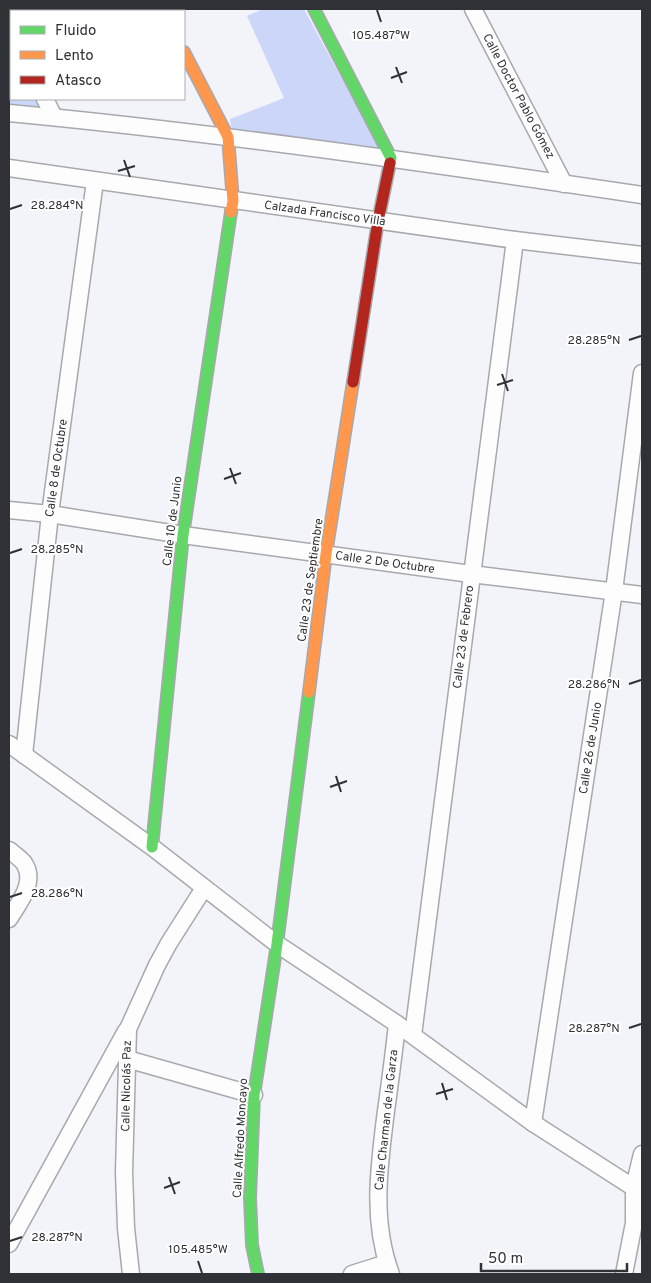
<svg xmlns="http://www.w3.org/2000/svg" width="651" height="1283" font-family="Overpass,sans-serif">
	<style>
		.green { fill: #ccd6f8 }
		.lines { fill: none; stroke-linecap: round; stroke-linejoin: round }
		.street-casing { stroke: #a7a9ae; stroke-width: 19 }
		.fast-casing { stroke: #a7a9ae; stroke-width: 14 }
		.slow-casing { stroke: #a7a9ae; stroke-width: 14 }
		.jam-casing { stroke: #a7a9ae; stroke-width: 14 }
		.street { stroke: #fdfdfe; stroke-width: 16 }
		.fast { stroke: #63d668; stroke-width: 11 }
		.slow { stroke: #ff974d; stroke-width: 11 }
		.jam { stroke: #b3261e; stroke-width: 11 }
		.ticks { fill: none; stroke: #2f3136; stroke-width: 2 }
		.labels { text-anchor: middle; stroke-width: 4; stroke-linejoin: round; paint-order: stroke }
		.street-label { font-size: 12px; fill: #2f3136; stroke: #fff }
		.ticks-label { font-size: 12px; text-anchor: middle; fill: #2f3136; stroke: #fff; stroke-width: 4; stroke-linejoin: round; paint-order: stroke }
	</style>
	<rect width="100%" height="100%" fill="#f2f4fa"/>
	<!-- green -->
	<g class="green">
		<path d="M263 9H304L380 149 232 132 230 119 284 98 247 16Z"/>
		<path d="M9 39 11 44V99H36L40 108 9 105Z"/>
	</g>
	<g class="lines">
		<!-- street casing -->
		<g class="street-casing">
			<g id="street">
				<path d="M161 9 163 11"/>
				<path d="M473 9 564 184"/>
				<path d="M9 21 11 26"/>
				<path d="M45 99 54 117"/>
				<path d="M9 113C221 133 432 164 642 195"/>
				<path d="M9 168 515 240 642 255"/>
				<path d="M9 510 50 514 183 535 471 574 642 595"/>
				<path d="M9 744 152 847 277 944 397 1024 533 1123 642 1193"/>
				<path d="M24 755 50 514 95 181"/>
				<path d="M9 850C14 854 20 858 24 863 37 882 18 904 9 919"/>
				<path d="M413 1035 515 240"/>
				<path d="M127 1059 254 1095"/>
				<path d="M533 1123 614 591 642 373"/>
				<path d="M9 1244 126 1031"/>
				<path d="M131 1274 126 1228 124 1172 128 1029 157 965 169 943 204 888"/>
				<path d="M352 1274 387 1263"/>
				<path d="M391 1274C371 1221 379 1166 386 1111 390 1082 394 1053 397 1024"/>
				<path d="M624 1274 634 1223V1187L642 1154"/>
			</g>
		</g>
		<!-- fast casing -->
		<g class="fast-casing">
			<g id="fast">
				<path d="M314 9 391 158 390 163"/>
				<path d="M152 847 183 535 231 212"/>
				<path d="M258 1274 252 1245 250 1198 254 1095 277 944 309 692"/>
			</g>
		</g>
		<!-- slow casing -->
		<g class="slow-casing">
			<g id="slow">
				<path d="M184 52 228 137 233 201 231 212"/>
				<path d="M309 692 326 554 353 382"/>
			</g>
		</g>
		<!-- jam casing -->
		<g class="jam-casing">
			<path id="jam" d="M353 382 378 221 390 163"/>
		</g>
		<!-- street -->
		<use href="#street" class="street"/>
		<!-- fast -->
		<use href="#fast" class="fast"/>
		<!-- slow -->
		<use href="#slow" class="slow"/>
		<!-- jam -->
		<use href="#jam" class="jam"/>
	</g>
	<!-- ticks -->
	<path class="ticks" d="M377 10 381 22M396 67 402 83M391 78 407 72M124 160 130 177M118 171 135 166M10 209 22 205M629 340 641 336M502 374 508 391M497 385 513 380M230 468 236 484M224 479 241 473M10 553 22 549M629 684 641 680M336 776 341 792M330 787 347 781M10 897 22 893M629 1028 641 1024M442 1083 447 1100M436 1094 453 1089M169 1177 175 1194M164 1188 180 1182M10 1241 22 1237M198 1261 202 1273"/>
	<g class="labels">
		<!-- street labels -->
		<g class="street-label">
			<text transform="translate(519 96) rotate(62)" y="4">Calle Doctor Pablo Gómez</text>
			<text transform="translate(325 213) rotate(8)" y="4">Calzada Francisco Villa</text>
			<text transform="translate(56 468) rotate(-82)" y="4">Calle 8 de Octubre</text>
			<text transform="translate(172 521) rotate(-83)" y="4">Calle 10 de Junio</text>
			<text transform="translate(385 562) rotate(8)" y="4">Calle 2 De Octubre</text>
			<text transform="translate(310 580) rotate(-82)" y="4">Calle 23 de Septiembre</text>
			<text transform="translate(463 637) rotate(-83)" y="4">Calle 23 de Febrero</text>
			<text transform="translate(590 748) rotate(-81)" y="4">Calle 26 de Junio</text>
			<text transform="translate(126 1086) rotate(-89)" y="4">Calle Nicolás Paz</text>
			<text transform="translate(386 1120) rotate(-84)" y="4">Calle Charman de la Garza</text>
			<text transform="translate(240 1138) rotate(-87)" y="4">Calle Alfredo Moncayo</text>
		</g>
	</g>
	<g class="ticks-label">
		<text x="381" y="39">105.487°W</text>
		<text x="57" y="209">28.284°N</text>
		<text x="594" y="344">28.285°N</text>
		<text x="57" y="553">28.285°N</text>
		<text x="594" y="688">28.286°N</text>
		<text x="57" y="897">28.286°N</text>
		<text x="594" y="1032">28.287°N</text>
		<text x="57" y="1241">28.287°N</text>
		<text x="198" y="1253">105.485°W</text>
	</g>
	<!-- border -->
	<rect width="651" height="1283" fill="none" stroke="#2f3136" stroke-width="20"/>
	<!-- legend -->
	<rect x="10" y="10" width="175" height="90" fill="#ffffff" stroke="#acadaf"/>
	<rect x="20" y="26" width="25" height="8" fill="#63d668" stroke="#acadaf"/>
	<text x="55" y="35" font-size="15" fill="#2f3136">Fluido</text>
	<rect x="20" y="51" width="25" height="8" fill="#ff974d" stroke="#acadaf"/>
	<text x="55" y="60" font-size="15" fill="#2f3136">Lento</text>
	<rect x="20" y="76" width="25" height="8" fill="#b3261e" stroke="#acadaf"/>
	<text x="55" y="85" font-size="15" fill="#2f3136">Atasco</text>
	<!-- scale -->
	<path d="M481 1263v8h146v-8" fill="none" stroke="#2f3136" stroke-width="2.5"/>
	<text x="488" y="1263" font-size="15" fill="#2f3136" stroke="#ffffff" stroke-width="4" paint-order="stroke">50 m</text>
</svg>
